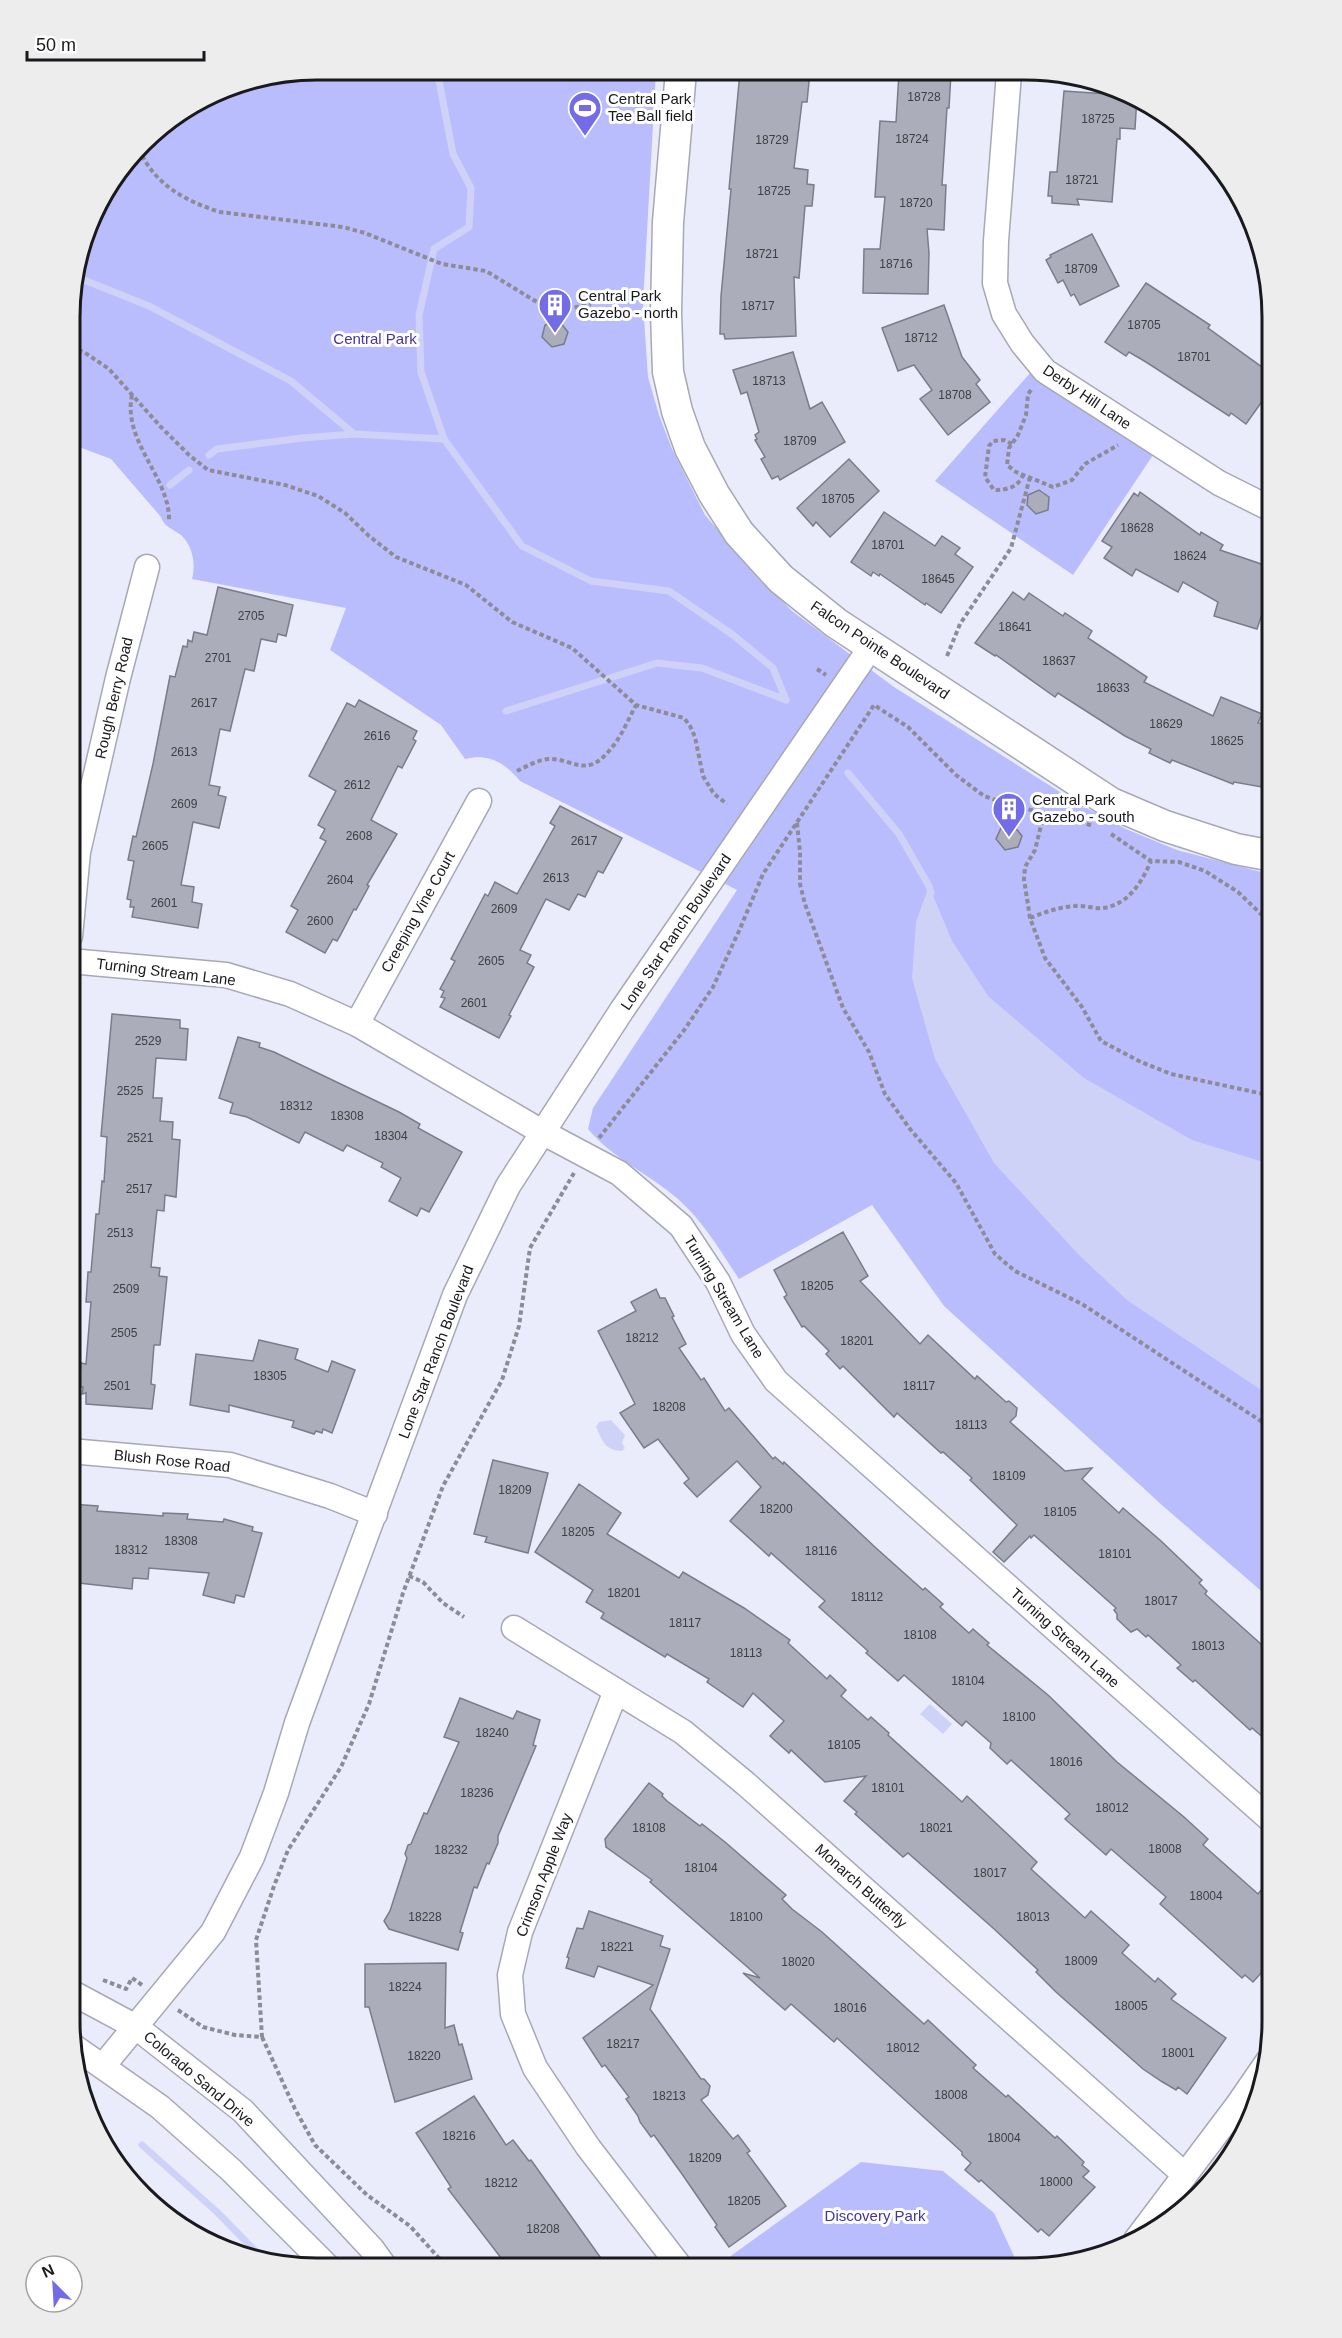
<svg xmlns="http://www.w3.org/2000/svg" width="1342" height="2338" font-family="Arial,sans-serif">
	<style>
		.green { fill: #babdfd }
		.water { fill: #cfd2f7 }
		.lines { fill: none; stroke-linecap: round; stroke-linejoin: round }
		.stream { stroke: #cfd2f7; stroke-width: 7 }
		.building { fill: #acadba; stroke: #7b7c89; stroke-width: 1.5 }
		.minor-casing { stroke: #a7a8b5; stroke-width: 27 }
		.tertiary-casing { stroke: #a7a8b5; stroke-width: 33 }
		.path { stroke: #8c8c97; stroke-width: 4; stroke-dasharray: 4.5 3; stroke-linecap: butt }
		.minor { stroke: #fff; stroke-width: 24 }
		.tertiary { stroke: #fff; stroke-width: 30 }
		.labels { text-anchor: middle; stroke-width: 6; stroke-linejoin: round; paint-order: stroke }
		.number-label { font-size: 12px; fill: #3e3e45 }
		.poi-label { font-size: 15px; fill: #19191e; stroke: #fff; text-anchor: start }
		.park-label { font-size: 15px; fill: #42369c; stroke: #fff }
		.street-label { font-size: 15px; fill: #19191e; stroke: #fff }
		.rim { fill: none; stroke: #19191e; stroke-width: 3 }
	</style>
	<rect width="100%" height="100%" fill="#ebecfb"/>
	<!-- green -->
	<g class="green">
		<path d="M316 69 656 71 643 304 648 377 659 415 672 449 705 515 748 565 792 611 894 687 1079 804 1126 829 1177 850 1273 875V1601L1163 1506 944 1306 872 1205 739 1279C721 1252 703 1221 678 1199 649 1174 612 1158 588 1129L593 1108 737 890 520 781C505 763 489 753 465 759L441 725 330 650 346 608 192 579C196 565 193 546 181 535 173 529 164 527 161 517L111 459 71 444V284L95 207 153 131 222 88Z"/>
		<path d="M1031 372 1153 455 1073 575 935 481Z"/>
		<path d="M861 2162 943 2171 994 2213 1020 2269 714 2268Z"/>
	</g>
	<!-- water -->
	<g class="water">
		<path d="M929 886 952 941 988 996 1084 1078 1192 1140 1273 1165V1398L1127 1300 1079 1255 994 1163 935 1059 912 978 916 922Z"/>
		<path d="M611 1420 625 1435 622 1443 625 1448 622 1451C605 1451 602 1440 596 1427L599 1422Z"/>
		<path d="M930 1704 952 1724 943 1734 920 1714Z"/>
	</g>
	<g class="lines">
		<!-- stream -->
		<g class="stream">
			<path d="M437 70 453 154 471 188 469 227 434 249 419 315 421 372 444 439 522 546 591 581 669 591 733 635 773 668 786 700"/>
			<path d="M74 276 149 306 291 381 354 434 444 439"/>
			<path d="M209 455 217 449 302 438 354 434"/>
			<path d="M170 485 189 470"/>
			<path d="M506 711 657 663 702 668 786 700"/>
			<path d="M848 773 899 834 929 886 931 893"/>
			<path d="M142 2145 217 2212 265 2261"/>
		</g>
	</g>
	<!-- building -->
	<g class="building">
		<path d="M740 72H810L807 102H802L794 168 808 170 807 184 814 185 812 206H805L799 278 794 277 796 336 725 339 724 334H720L721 296 731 189H729Z"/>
		<path d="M899 73H951L949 108H947L942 185H946L944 230 927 229 929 253 928 294 863 293 864 249H880L885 197H875L880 121 896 122Z"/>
		<path d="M1064 91 1137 96 1135 129 1120 128V139H1117L1112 202 1077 199 1079 205 1052 203V196H1048L1050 172H1057Z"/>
		<path d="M1092 234 1119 286 1080 305 1074 294 1071 296 1063 280 1058 283 1046 260 1051 257 1050 255Z"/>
		<path d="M1146 283 1210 325 1208 328 1273 375V386L1246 424 1231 413 1229 416 1146 362 1129 352 1126 356 1105 342Z"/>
		<path d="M944 305 962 357 980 380 976 384 990 402 948 435 920 399 932 390 914 365 898 371 882 328Z"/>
		<path d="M559 321 568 332 564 344 552 347 542 337 545 325Z"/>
		<path d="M793 352 810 409 822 402 845 442 780 480 778 476 772 479 761 459 765 457 755 440 757 439 755 435 759 432 747 392 741 394 733 370Z"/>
		<path d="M849 459 879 491 830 537 816 522 813 526 797 508Z"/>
		<path d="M1039 490 1049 497 1048 510 1036 514 1027 505 1028 495Z"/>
		<path d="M1140 492 1200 535 1201 532 1223 545 1220 550 1273 568V581L1257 629 1214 616 1218 602 1183 582 1178 592 1136 569 1132 576 1104 558 1112 547 1102 541 1134 493 1138 496Z"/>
		<path d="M884 512 935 546 942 536 960 548 955 554 973 567 941 613 926 603 925 605 880 574 879 576 873 572 871 576 851 562Z"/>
		<path d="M218 587 293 605 286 636 278 634 276 642 261 639 254 671 245 669 230 731 220 729 209 785 220 787 218 795 226 797 219 828 193 822 181 885 194 887 192 902 202 904 198 928 132 917 134 907H130L131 900 127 899 134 861 128 860 133 836 136 837 153 764 170 676 175 677 183 646 187 647 188 640 192 642 194 632 207 635Z"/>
		<path d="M1013 592 1024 600 1029 593 1063 616 1065 613 1092 631 1088 638 1147 677 1144 682 1178 699 1213 716 1221 697 1262 714 1258 723 1273 725V789L1234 782 1233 784 1172 760 1170 763 1149 753 1151 749 1125 736 1058 693 1055 697 996 655 995 656 975 643Z"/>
		<path d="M359 700 417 731 413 739 416 741 402 768 398 766 371 820 397 834 367 885 369 886 356 910 354 909 340 936 337 941 333 939 325 953 286 932 298 910 291 906 326 841 320 838 325 829 318 825 336 791 309 776 347 703 355 707Z"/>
		<path d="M560 806 622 838 603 873 598 871 585 897 578 894 569 910 546 899 520 950 531 955 527 963 534 967 509 1015 511 1016 499 1038 440 1007 445 998 441 997 444 991 440 989 455 961 451 959 485 894 488 896 495 882 517 894 555 826 550 823Z"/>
		<path d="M1014 826 1022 836 1018 847 1005 850 996 839 1001 828Z"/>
		<path d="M112 1014 180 1020V1028L188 1029 186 1060 156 1058 153 1098H162L160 1121 173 1122 172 1139 180 1140 176 1197 165 1195 164 1211 157 1210 151 1267 160 1268 159 1276 167 1277 160 1345H154L151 1384 155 1385 152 1409 86 1404V1393L82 1394 83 1387H79L81 1363 86 1364 91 1302H86L88 1272H91L96 1214H99L102 1181 104 1182 107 1137 101 1136Z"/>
		<path d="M238 1037 260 1043 259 1047 274 1052 399 1112 420 1124 418 1128 462 1152 429 1212 421 1208 417 1216 389 1201 401 1178 381 1167 383 1163 347 1145 343 1151 305 1132 299 1143 247 1117 230 1113 233 1103 219 1098Z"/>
		<path d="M843 1232 868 1276 860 1281 920 1344 928 1335 975 1379 977 1376 1006 1402 1009 1401 1017 1408 1016 1416 1010 1422 1065 1471 1092 1468 1082 1479 1119 1513 1123 1508 1161 1541 1202 1580 1199 1583 1207 1591 1205 1594 1273 1655V1746L1252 1728 1250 1730 1195 1680 1193 1682 1177 1668 1181 1665 1148 1635 1146 1637 1137 1629 1131 1632 1117 1619V1614L1114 1610 1116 1608 1034 1535 1031 1538 1030 1536 1004 1562 993 1552 1017 1525 970 1480 972 1478 943 1452 941 1453 897 1413 894 1417 843 1366 840 1369 826 1354 829 1351 804 1326 802 1327 784 1297 787 1295 774 1270Z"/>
		<path d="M656 1289 660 1298H665L674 1316 672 1317 686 1344 679 1348 701 1380 704 1378 725 1411 729 1408 773 1459 775 1457 783 1464 784 1462 876 1548 923 1590 925 1588 943 1604 940 1607 969 1633 973 1629 989 1643 987 1645 1048 1695 1117 1762 1184 1817 1208 1839 1203 1845 1258 1894 1262 1889 1272 1898V1961L1253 1982 1245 1975 1242 1978 1160 1904 1166 1897 1111 1849 1106 1855 1065 1819 1070 1814 1011 1760 1007 1764 990 1748 991 1743 966 1721 962 1726 904 1675 898 1681 866 1653 868 1651 819 1607 825 1601 771 1553 769 1556 730 1521 761 1487 737 1461 697 1497 684 1483 689 1479 658 1439 644 1448 620 1413 635 1404 598 1331 636 1311 631 1302Z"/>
		<path d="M259 1340 298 1349 295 1359 328 1372 332 1361 355 1370 332 1433 323 1429 322 1433 316 1431 314 1434 292 1427 294 1421 229 1405V1412L190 1405 196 1354 253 1361Z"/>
		<path d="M493 1460 548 1473 528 1553 485 1542 487 1537 474 1534Z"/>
		<path d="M579 1484 621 1513 607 1534 679 1578 683 1572 744 1608 790 1640 788 1643 827 1679 830 1675 846 1690 841 1696 868 1720 871 1717 889 1733 888 1735 962 1802 967 1796 1037 1862 1031 1869 1085 1918 1091 1911 1129 1945 1122 1953 1155 1982 1158 1978 1176 1994 1171 1999 1226 2038 1187 2094 1178 2087 1176 2090 1161 2081 1143 2069 1056 1992 1036 1972 1038 1970 993 1928 908 1853 903 1857 855 1814 857 1812 844 1801 866 1776 825 1782 791 1750 789 1753 770 1736 784 1721 753 1693 743 1707 707 1682 709 1679 667 1654 665 1657 601 1618 604 1613 586 1602 593 1590 535 1552Z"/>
		<path d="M70 1504 98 1506 97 1511 163 1516V1513L188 1514 187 1519 223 1522 224 1519 253 1527 252 1531 262 1533 244 1597 236 1595 234 1603 203 1595 209 1573 149 1568 148 1579 133 1578 132 1589 70 1582Z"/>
		<path d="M460 1698 513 1719 517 1711 540 1720 533 1745 536 1746 498 1836V1843L489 1864 487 1863 477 1888 474 1887 460 1932 463 1933 458 1950 389 1929 384 1921 390 1911 407 1858 405 1854 408 1845 411 1844 424 1813 427 1814 459 1742 444 1737Z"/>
		<path d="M649 1783 663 1794 662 1796 667 1801 700 1826 702 1824 725 1842 786 1895 782 1899 792 1909 822 1932 924 2024 928 2020 976 2065 973 2068 1006 2097 1008 2095 1055 2138 1057 2136 1084 2162 1082 2165 1089 2171 1083 2177 1095 2187 1049 2236 1041 2229 1038 2232 981 2180 979 2182 965 2170 971 2163 962 2155V2152L848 2048 837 2038 834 2042 791 2004 785 2010 743 1973 760 1978 650 1882 652 1880 606 1847 605 1839Z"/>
		<path d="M589 1911 663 1936 660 1946 670 1949 650 2009 701 2079H704L710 2086 708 2095 701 2100 733 2139 738 2135 750 2151 747 2153 786 2206 729 2247 715 2227 717 2225 682 2174 654 2135 651 2137 640 2122 638 2116 626 2099 629 2097 605 2065 602 2067 583 2038 653 1985 598 1966 594 1977 566 1968 569 1958 567 1957 577 1928 583 1929Z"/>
		<path d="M446 1963 445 2028 454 2025 459 2045 462 2044 472 2079 395 2102 369 2007H365V1964Z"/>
		<path d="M474 2096 506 2145 513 2140 529 2161 531 2160 608 2268 508 2267 448 2189 451 2187 416 2133Z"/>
	</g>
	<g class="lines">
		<!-- minor casing -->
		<g class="minor-casing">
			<g id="minor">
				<path d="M1009 73 996 241 995 283 1004 314 1022 343 1045 371 1219 483 1273 510"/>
				<path d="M70 936 78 852 118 678 147 567"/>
				<path d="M70 961 226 975 290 994 357 1024 542 1132 619 1173 681 1226 718 1282 743 1334 776 1381 1273 1822"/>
				<path d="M357 1024 479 801"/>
				<path d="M70 1451 230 1465 330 1496 375 1514"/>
				<path d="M514 1628 683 1732 746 1784 1185 2175"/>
				<path d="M616 1691 520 1932 510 1975 513 2014 535 2068 588 2147 681 2268"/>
				<path d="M69 1991 136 2027 243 2111 372 2249 385 2267"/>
				<path d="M73 2046 160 2107 231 2170 328 2267"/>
				<path d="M103 2066 213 1932 252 1857 276 1793 297 1723 335 1619 455 1295 508 1186 622 1010 871 647"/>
				<path d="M1136 2240 1237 2106 1268 2061"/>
			</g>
		</g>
		<!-- tertiary casing -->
		<g class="tertiary-casing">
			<path id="tertiary" d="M681 71 668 222 666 313 668 372 677 411 690 448 714 494 739 533 781 579 836 623 1111 803 1165 826 1236 849 1273 856"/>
		</g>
		<!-- path -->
		<g class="path">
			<path d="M139 149C154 184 185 201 220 212L343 227 365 233 442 264 486 271 550 310 567 309 591 304"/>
			<path d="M71 348 84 352 109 369 160 426 189 455 208 470 285 485 318 496 345 513 369 536 396 557 466 585 512 622 572 648 636 705 684 718 690 726 695 737 703 776 714 794 727 804"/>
			<path d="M1031 390 1028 394 1026 415 1018 435 1009 448 1007 465 1016 472 1053 487 1072 480 1085 464 1118 445"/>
			<path d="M132 395C122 442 171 478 169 522"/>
			<path d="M1012 444 1004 440 993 441 989 446 985 477 994 490C1008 490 1018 487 1023 475"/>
			<path d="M947 656 960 624 1011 548 1030 477"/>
			<path d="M817 669 826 675"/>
			<path d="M517 771C527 766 538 760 548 759 573 758 585 779 609 751 621 738 628 720 636 705"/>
			<path d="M1044 813 1035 850 1025 867 1024 879 1030 918 1045 958 1082 1007 1101 1041 1141 1062 1171 1074 1273 1096"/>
			<path d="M797 823 800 852V884L805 904 843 1008 869 1052 885 1094 910 1129 956 1183 995 1254 1015 1271 1082 1304 1273 1429"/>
			<path d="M1111 834 1151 861 1179 862 1205 871 1238 892 1262 915 1273 920"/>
			<path d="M1030 918C1045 912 1059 907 1075 906 1084 905 1094 909 1103 908 1128 905 1142 882 1151 861"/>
			<path d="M599 1138 685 1029 713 987 739 931 763 874 874 705 908 727 956 775 984 796 1011 805 1094 826"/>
			<path d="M409 1576 423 1582 443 1603 464 1617"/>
			<path d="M103 1980 126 1989 132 1978 142 1985"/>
			<path d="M178 2010 203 2027 235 2035 262 2037 256 1940 274 1886 288 1850 341 1767 369 1704 403 1593 443 1486 502 1380 519 1326 530 1248 574 1173"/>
			<path d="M262 2037 295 2109 315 2145 367 2195 410 2226 447 2267"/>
			<path d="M729 2268C745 2259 760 2254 774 2268"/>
		</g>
		<!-- minor -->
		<use href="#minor" class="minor"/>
		<!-- tertiary -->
		<use href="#tertiary" class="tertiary"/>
	</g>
	<!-- icons -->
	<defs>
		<g id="stadium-pin" transform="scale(1.725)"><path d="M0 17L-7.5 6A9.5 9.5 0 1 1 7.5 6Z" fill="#736ce6" stroke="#fff"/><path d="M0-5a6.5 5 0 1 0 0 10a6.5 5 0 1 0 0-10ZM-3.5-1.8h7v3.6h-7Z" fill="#fff"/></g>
		<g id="building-pin" transform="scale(1.725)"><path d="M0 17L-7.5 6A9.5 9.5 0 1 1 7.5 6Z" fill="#736ce6" stroke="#fff"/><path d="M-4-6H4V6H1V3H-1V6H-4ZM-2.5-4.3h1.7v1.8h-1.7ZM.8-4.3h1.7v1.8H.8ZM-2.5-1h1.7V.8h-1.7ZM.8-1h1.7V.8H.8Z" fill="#fff"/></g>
	</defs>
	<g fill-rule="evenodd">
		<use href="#stadium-pin" x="585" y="108"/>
		<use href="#building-pin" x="555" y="305"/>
		<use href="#building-pin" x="1009" y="809"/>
	</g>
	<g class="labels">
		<!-- number labels -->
		<g class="number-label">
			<text x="924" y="101">18728</text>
			<text x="1098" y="123">18725</text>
			<text x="912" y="143">18724</text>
			<text x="772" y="144">18729</text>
			<text x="1082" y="184">18721</text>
			<text x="774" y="195">18725</text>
			<text x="916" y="207">18720</text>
			<text x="762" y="258">18721</text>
			<text x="896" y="268">18716</text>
			<text x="1081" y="273">18709</text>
			<text x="758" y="310">18717</text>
			<text x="1144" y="329">18705</text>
			<text x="921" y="342">18712</text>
			<text x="1194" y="361">18701</text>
			<text x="769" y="385">18713</text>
			<text x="955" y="399">18708</text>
			<text x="800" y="445">18709</text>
			<text x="838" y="503">18705</text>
			<text x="1137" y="532">18628</text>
			<text x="888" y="549">18701</text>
			<text x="1190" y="560">18624</text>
			<text x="938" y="583">18645</text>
			<text x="251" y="620">2705</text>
			<text x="1015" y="631">18641</text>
			<text x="218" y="662">2701</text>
			<text x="1059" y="665">18637</text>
			<text x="1113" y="692">18633</text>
			<text x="204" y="707">2617</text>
			<text x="1166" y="728">18629</text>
			<text x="377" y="740">2616</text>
			<text x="1227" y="745">18625</text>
			<text x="184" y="756">2613</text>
			<text x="357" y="789">2612</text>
			<text x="184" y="808">2609</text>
			<text x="359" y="840">2608</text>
			<text x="584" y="845">2617</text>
			<text x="155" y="850">2605</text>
			<text x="556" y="882">2613</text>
			<text x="340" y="884">2604</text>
			<text x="164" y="907">2601</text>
			<text x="504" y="913">2609</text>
			<text x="320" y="925">2600</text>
			<text x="491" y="965">2605</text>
			<text x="474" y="1007">2601</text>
			<text x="148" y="1045">2529</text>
			<text x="130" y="1095">2525</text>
			<text x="296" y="1110">18312</text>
			<text x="347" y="1120">18308</text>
			<text x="391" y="1140">18304</text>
			<text x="140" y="1142">2521</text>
			<text x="139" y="1193">2517</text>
			<text x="120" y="1237">2513</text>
			<text x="817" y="1290">18205</text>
			<text x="126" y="1293">2509</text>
			<text x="124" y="1337">2505</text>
			<text x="642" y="1342">18212</text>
			<text x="857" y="1345">18201</text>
			<text x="270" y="1380">18305</text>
			<text x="117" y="1390">2501</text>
			<text x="919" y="1390">18117</text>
			<text x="669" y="1411">18208</text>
			<text x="971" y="1429">18113</text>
			<text x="1009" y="1480">18109</text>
			<text x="515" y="1494">18209</text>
			<text x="776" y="1513">18200</text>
			<text x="1060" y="1516">18105</text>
			<text x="578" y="1536">18205</text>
			<text x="181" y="1545">18308</text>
			<text x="131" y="1554">18312</text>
			<text x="821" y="1555">18116</text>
			<text x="1115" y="1558">18101</text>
			<text x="624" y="1597">18201</text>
			<text x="867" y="1601">18112</text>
			<text x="1161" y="1605">18017</text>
			<text x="685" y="1627">18117</text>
			<text x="920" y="1639">18108</text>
			<text x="1208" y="1650">18013</text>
			<text x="746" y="1657">18113</text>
			<text x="968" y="1685">18104</text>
			<text x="1019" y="1721">18100</text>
			<text x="492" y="1737">18240</text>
			<text x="844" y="1749">18105</text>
			<text x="1066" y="1766">18016</text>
			<text x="888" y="1792">18101</text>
			<text x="477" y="1797">18236</text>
			<text x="1112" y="1812">18012</text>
			<text x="649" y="1832">18108</text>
			<text x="936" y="1832">18021</text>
			<text x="1165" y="1853">18008</text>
			<text x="451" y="1854">18232</text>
			<text x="701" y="1872">18104</text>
			<text x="990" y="1877">18017</text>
			<text x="1206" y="1900">18004</text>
			<text x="425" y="1921">18228</text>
			<text x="746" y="1921">18100</text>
			<text x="1033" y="1921">18013</text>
			<text x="617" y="1951">18221</text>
			<text x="1081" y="1965">18009</text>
			<text x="798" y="1966">18020</text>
			<text x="405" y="1991">18224</text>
			<text x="1131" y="2010">18005</text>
			<text x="850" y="2012">18016</text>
			<text x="623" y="2048">18217</text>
			<text x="903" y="2052">18012</text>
			<text x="1178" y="2057">18001</text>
			<text x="424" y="2060">18220</text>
			<text x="951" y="2099">18008</text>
			<text x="669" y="2100">18213</text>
			<text x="459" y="2140">18216</text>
			<text x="1004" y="2142">18004</text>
			<text x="705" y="2162">18209</text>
			<text x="1056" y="2186">18000</text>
			<text x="501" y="2187">18212</text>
			<text x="744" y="2205">18205</text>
			<text x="543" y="2233">18208</text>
		</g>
		<!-- poi labels -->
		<g class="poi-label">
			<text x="608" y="104">Central Park<tspan x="608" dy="17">Tee Ball field</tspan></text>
			<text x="578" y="301">Central Park<tspan x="578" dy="17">Gazebo - north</tspan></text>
			<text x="1032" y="805">Central Park<tspan x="1032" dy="17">Gazebo - south</tspan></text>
		</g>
		<!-- park labels -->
		<g class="park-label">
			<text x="375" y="344">Central Park</text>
			<text x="875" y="2221">Discovery Park</text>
		</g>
		<!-- street labels -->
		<g class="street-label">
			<text transform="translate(1087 397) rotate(34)" y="5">Derby Hill Lane</text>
			<text transform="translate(880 650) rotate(34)" y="5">Falcon Pointe Boulevard</text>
			<text transform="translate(114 698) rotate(-77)" y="5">Rough Berry Road</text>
			<text transform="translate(418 912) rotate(-61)" y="5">Creeping Vine Court</text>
			<text transform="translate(676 932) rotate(-56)" y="5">Lone Star Ranch Boulevard</text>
			<text transform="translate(166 972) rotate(7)" y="5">Turning Stream Lane</text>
			<text transform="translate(724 1297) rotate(59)" y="5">Turning Stream Lane</text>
			<text transform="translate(436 1352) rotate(-69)" y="5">Lone Star Ranch Boulevard</text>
			<text transform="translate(172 1461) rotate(6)" y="5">Blush Rose Road</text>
			<text transform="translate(1065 1638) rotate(42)" y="5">Turning Stream Lane</text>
			<text transform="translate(544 1875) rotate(-69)" y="5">Crimson Apple Way</text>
			<text transform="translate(861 1886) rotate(42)" y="5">Monarch Butterfly</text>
			<text transform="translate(199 2079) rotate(40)" y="5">Colorado Sand Drive</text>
		</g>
	</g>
	<!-- crop -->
	<path d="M0 0H1342V2338H0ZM317 80H1025A237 237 0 0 1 1262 317V2021A237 237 0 0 1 1025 2258H317A237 237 0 0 1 80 2021V317A237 237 0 0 1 317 80Z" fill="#ededed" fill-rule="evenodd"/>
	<path class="rim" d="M317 80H1025A237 237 0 0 1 1262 317V2021A237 237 0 0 1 1025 2258H317A237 237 0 0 1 80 2021V317A237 237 0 0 1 317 80Z"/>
	<!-- north arrow -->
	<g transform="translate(54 2284) rotate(336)"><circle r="28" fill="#ffffff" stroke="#a3a3a5" stroke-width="1.5"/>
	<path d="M0-4.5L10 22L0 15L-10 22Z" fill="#736ce6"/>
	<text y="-9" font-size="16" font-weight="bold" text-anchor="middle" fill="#19191e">N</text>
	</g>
	<!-- scale -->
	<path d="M27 51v9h177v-9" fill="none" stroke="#19191e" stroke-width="3"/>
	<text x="36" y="51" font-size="18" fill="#19191e" stroke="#ffffff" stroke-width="4.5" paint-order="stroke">50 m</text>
</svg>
